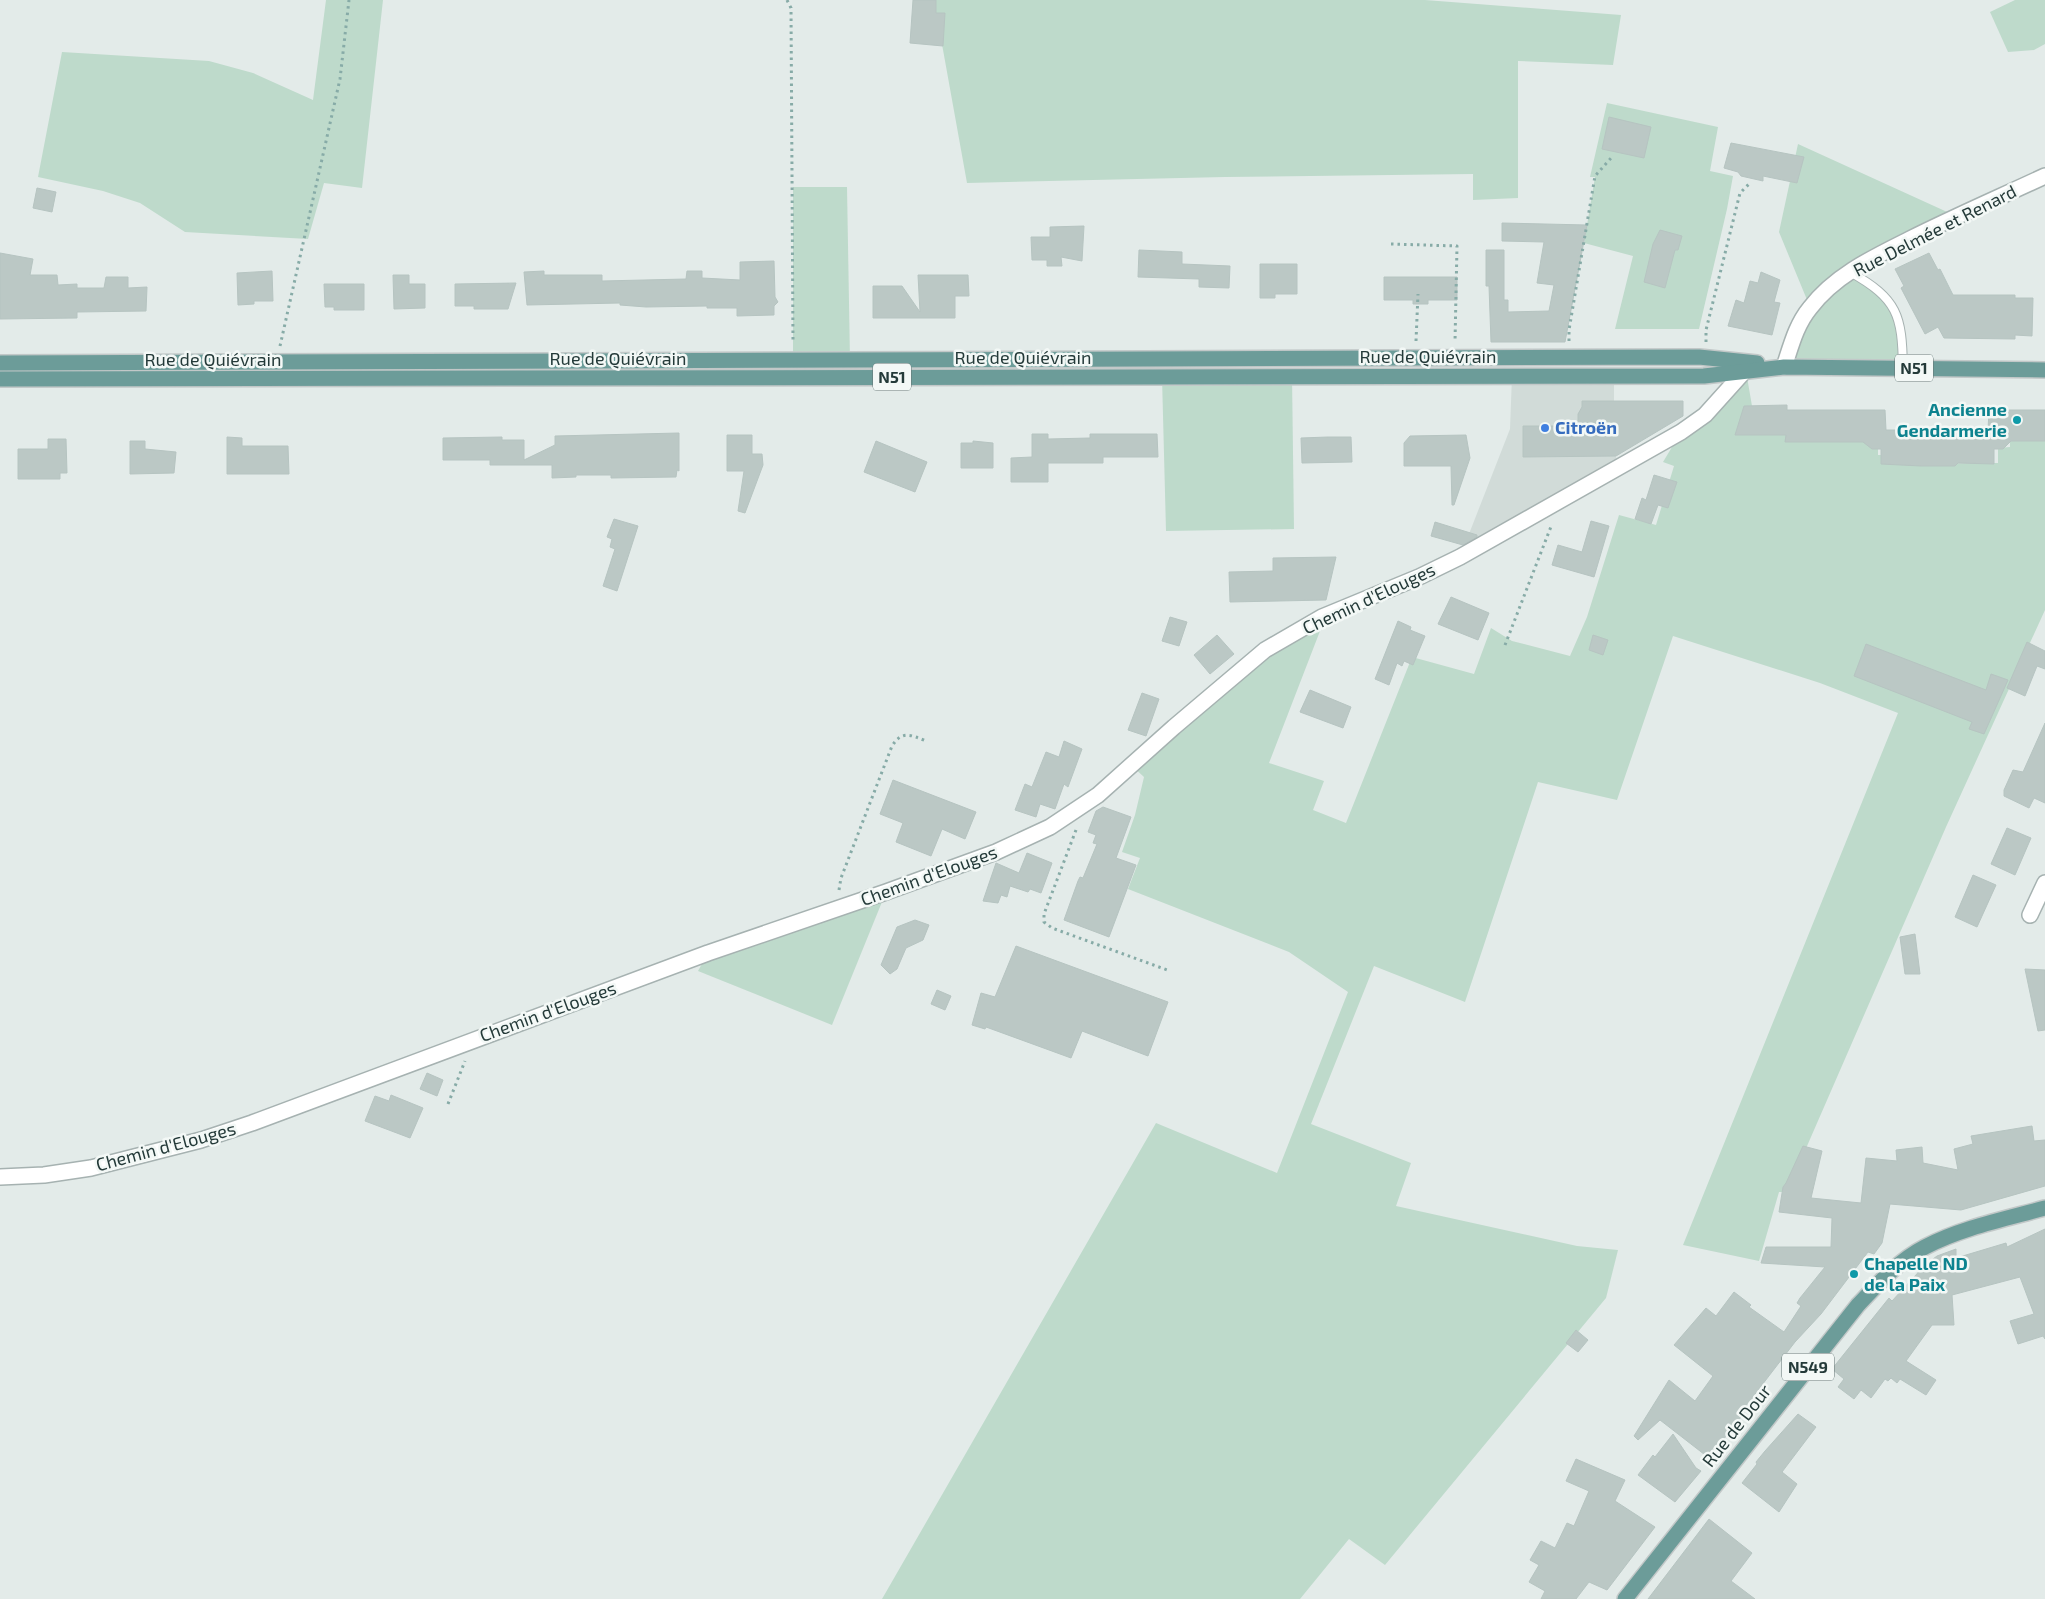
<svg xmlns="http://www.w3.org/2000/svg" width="2045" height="1599" font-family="'Exo 2',sans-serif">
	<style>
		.built { fill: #d1dbd8 }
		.green { fill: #bedacb }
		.building { fill: #bbc8c5; stroke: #b6c4c1 }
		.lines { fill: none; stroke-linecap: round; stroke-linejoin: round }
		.service-casing { stroke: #a6b2b1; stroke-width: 10 }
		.minor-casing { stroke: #a6b2b1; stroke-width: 18 }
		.primary-casing { stroke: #c2c8c8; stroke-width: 18 }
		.path { stroke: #87aba7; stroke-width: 3; stroke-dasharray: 2.5 4; stroke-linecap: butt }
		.service { stroke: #fff; stroke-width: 8 }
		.minor { stroke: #fff; stroke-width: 15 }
		.primary { stroke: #6c9c99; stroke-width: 15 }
		.culture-dot { fill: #0f9aa8; stroke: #f3f8f6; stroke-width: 2 }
		.shop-dot { fill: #3f7fe0; stroke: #f3f8f6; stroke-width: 2 }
		.labels { text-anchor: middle; stroke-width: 5; stroke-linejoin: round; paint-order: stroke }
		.shield { fill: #f3f8f6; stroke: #627372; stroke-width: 1 }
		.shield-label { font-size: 16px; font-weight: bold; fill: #243a39 }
		.street-label { font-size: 18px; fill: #243a39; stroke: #f3f8f6 }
		.culture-label { font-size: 18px; font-weight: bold; fill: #0d838f; stroke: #f3f8f6; text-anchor: end }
		.shop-label { font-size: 18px; font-weight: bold; fill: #366cbe; stroke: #f3f8f6; text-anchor: start }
	</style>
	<rect width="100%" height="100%" fill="#e3ebe9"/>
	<!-- built -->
	<path class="built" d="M1512 376H1614V444L1618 468 1460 557 1510 429Z"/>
	<!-- green -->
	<g class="green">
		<path d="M326 0H383L362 188 324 183 308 239 185 232 140 203 103 191 38 177 62 52 209 61 253 73 313 100Z"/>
		<path d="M921 0H1425L1621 15 1613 65 1518 61V198L1473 200V174L1225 177 967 183 938 22Z"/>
		<path d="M2015 0H2045V44L2034 50 2008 52 1990 12Z"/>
		<path d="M1607 103 1718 127 1710 171 1733 176 1727 209 1699 329H1615L1633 256 1584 243 1595 177H1590Z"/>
		<path d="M1798 144 1956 216 1851 272 1872 284 1897 315 1903 368 1784 367 1810 307 1779 232Z"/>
		<path d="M793 187H847L850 360 793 361Z"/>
		<path d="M1746 371 1752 406 1793 433 1878 440V455H1887L1888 464 1998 463V448L2010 447V440H2045V610L1946 827 1787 1192H1779L1759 1261 1683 1245 1898 713 1820 683 1673 636 1617 800 1538 782 1465 1002 1374 966 1311 1124 1411 1163 1396 1206 1577 1246 1618 1250 1606 1298 1385 1565 1349 1539 1300 1599H882L1156 1123 1277 1173 1348 992 1289 952 1128 889 1140 858 1122 852 1135 815 1144 777 1132 766 1265 650 1322 617 1320 631 1269 763 1324 781 1313 810 1346 823 1412 657 1474 674 1491 628 1512 641 1570 656 1587 617 1619 515 1656 525 1674 466 1663 462 1681 432Z"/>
		<path d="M1292 376 1294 529 1166 531 1162 377Z"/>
		<path d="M886 892 832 1025 698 971 708 953Z"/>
	</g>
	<!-- building -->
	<g class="building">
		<path d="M913 0H936V13H945L943 46 910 43Z"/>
		<path d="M1609 117 1651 127 1644 158 1602 149Z"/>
		<path d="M1731 143 1804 157 1797 183 1763 176V181L1741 176 1738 172 1724 168Z"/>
		<path d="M37 188 56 192 52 212 33 208Z"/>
		<path d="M1502 223 1587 225 1565 342H1491L1489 286H1486V250H1504V300H1508V312L1549 311 1554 285 1537 283 1544 242 1502 241Z"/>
		<path d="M1084 226 1082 261 1061 257 1062 266H1047V260H1032L1031 237H1050V227Z"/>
		<path d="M1660 230 1682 236 1678 250H1675L1665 288 1644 282 1653 244Z"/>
		<path d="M1139 250 1182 252V264L1230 266 1229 288 1199 287V279L1138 277Z"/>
		<path d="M0 253 33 259 30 275H57L58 285 77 284V288H104L106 277H128V288L147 287 146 311 77 312V318L0 319Z"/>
		<path d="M1929 253 1938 270 1940 269 1953 295H2015V298H2033L2032 336 2015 335V339L1944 338 1938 327 1925 334 1901 288 1904 286 1895 269Z"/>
		<path d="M774 261 775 297 778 302 774 306V315L737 316V308H707V306L646 307 620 305V303L527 305 524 272 544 271V275H602V281L686 279 687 271H702V278L740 280V262Z"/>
		<path d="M1260 264H1297V294H1275V298H1260Z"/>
		<path d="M272 271 273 301H254V304L238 305 237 273Z"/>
		<path d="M1761 272 1780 280 1774 302 1780 303 1772 335 1728 326 1736 300 1744 303 1750 281 1758 283Z"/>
		<path d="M393 275H409V284H425V308L394 309Z"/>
		<path d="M918 275H968L969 296H955V318H873V286H902L920 312Z"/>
		<path d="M1384 277H1457V300H1428V304H1413V300H1384Z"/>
		<path d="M516 283 508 309H474V306H455V284Z"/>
		<path d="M324 284H364V310H334V307H325Z"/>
		<path d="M1582 401H1683V416L1616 456 1523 457V426H1578V414L1582 407Z"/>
		<path d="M1787 405V410H1885L1886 430H1988L1989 410H2045V441H2011L2003 449H1994V464L1958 463 1955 466H1921L1881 464V449H1872L1863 442H1785L1786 435H1735L1744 406Z"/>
		<path d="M679 433V471L677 470 676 477 611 478V475H576V477L552 478V465H490V460H443V438L502 437V440H524V460L555 445V436Z"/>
		<path d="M1032 434H1048V439L1090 438V434H1157L1158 457H1103V463H1048V482H1011V458L1032 457Z"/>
		<path d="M727 435H752V454H762L763 465 745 513 738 511 744 471H727Z"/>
		<path d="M1466 435 1470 458 1454 505H1452L1451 466H1404V443L1410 436Z"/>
		<path d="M227 437 242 438V446H288L289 474H227Z"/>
		<path d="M1328 437H1351L1352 462 1302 463 1301 438Z"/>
		<path d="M48 439H66L67 473H60V479H18V449H48Z"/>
		<path d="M130 441H145V449L176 452 174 473 130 474Z"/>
		<path d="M876 441 927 462 915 492 864 472Z"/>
		<path d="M973 441 993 443V468H961V443H973Z"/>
		<path d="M1654 475 1677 482 1668 508 1658 505 1651 524 1635 519 1642 498 1646 500Z"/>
		<path d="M614 519 638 526 617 591 603 586 615 549 610 547 612 539 607 537Z"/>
		<path d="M1591 521 1609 526 1594 577 1552 565 1558 545 1582 552Z"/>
		<path d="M1435 522 1477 535V537L1463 545 1431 536Z"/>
		<path d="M1336 557 1326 600 1230 602 1229 572 1273 571V558Z"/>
		<path d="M1451 597 1489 613 1478 640 1438 624Z"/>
		<path d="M1170 617 1187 622 1179 646 1162 641Z"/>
		<path d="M1398 621 1411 627 1410 630 1425 636 1413 665 1404 661 1402 666 1397 663 1389 685 1375 679Z"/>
		<path d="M1217 635 1234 654 1210 674 1194 655Z"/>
		<path d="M1593 635 1608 640 1603 655 1589 650Z"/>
		<path d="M2027 642 2045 651V669L2037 666 2025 696 2007 688Z"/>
		<path d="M1866 644 1986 690 1991 674 2008 680 1984 734 1969 729 1972 722 1854 676Z"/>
		<path d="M1310 690 1351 707 1343 728 1300 712Z"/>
		<path d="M1142 693 1159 699 1146 736 1128 730Z"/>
		<path d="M2045 723V803L2034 798 2029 808 2004 796V790L2013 770 2023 772Z"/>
		<path d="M1064 741 1082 749 1068 787 1064 784 1055 809 1040 804 1036 817 1015 810 1025 784 1032 787 1046 752 1059 757Z"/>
		<path d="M893 780 976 812 965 839 942 829 931 856 896 842 903 823 880 814Z"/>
		<path d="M1103 807 1131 817 1116 858 1136 865 1109 937 1064 920 1078 881 1080 877 1083 878 1097 844 1093 843 1096 835 1088 832 1096 811Z"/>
		<path d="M2007 828 2031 838 2015 875 1991 864Z"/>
		<path d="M1027 853 1052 863 1041 893 1030 889 1028 892 1010 886 1007 897 1001 895 998 903 983 901 996 863 1019 873Z"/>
		<path d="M1973 875 1996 885 1977 927 1955 917Z"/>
		<path d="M915 920 929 925 923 940 906 948 897 969 890 974 881 965 897 927Z"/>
		<path d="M1915 934 1920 974H1905L1900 937Z"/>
		<path d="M1016 946 1168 1002 1148 1056 1082 1031 1071 1058 986 1027 985 1029 972 1025 981 993 995 997Z"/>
		<path d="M2025 969 2045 970V1030L2038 1031Z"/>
		<path d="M937 990 951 996 945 1010 931 1004Z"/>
		<path d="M427 1073 443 1080 437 1096 420 1089Z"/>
		<path d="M391 1095 423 1108 410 1138 365 1121 375 1096 389 1101Z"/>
		<path d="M2032 1126 2034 1141 2045 1140V1186L1961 1210 1890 1204 1882 1243 1874 1254 1868 1252 1821 1314 1795 1342 1752 1398 1755 1399 1709 1458 1660 1420 1638 1440 1634 1436 1669 1380 1695 1401 1713 1376 1674 1345 1706 1308 1716 1316 1734 1292 1751 1305 1749 1307 1784 1332 1801 1306 1797 1303 1800 1298 1825 1267 1761 1263 1766 1247H1831L1832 1218 1779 1212 1783 1187 1786 1183 1803 1146 1822 1151 1811 1198 1861 1203 1866 1158 1897 1161 1896 1150 1922 1147 1923 1163 1958 1170 1954 1149 1973 1144 1971 1136Z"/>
		<path d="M2045 1229V1339L2043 1336 2018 1344 2010 1321 2034 1314 2020 1277 1952 1295 1954 1325H1932L1906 1361 1936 1380 1926 1395 1900 1379 1897 1383 1891 1378 1888 1381 1885 1379 1871 1398 1861 1390 1854 1399 1838 1387 1844 1379 1832 1369 1889 1298 1892 1301 1925 1265 1937 1256 1956 1249V1258L2006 1243 2007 1247Z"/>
		<path d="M1576 1330 1588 1340 1578 1352 1566 1343Z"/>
		<path d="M1798 1414 1816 1427 1782 1472 1797 1484 1779 1512 1742 1483 1757 1464 1756 1462 1765 1451Z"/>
		<path d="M1673 1434 1696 1468 1701 1471 1675 1502 1638 1475 1653 1455 1655 1457Z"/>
		<path d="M1576 1459 1625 1480 1615 1501 1655 1527 1607 1590 1589 1582 1576 1599H1541L1545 1591 1529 1582 1539 1565 1530 1560 1541 1541 1555 1548 1567 1523 1574 1526 1589 1491 1566 1481Z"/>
		<path d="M1709 1519 1752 1553 1731 1581 1755 1599H1648Z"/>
	</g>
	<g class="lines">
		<!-- service casing -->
		<g class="service-casing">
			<path id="service" d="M1850 272C1898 299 1902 315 1903 368"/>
		</g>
		<!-- minor casing -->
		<g class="minor-casing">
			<g id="minor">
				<path d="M1784 367C1791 346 1796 325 1810 308 1835 275 1874 257 1910 239 1954 217 2000 197 2045 176"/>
				<path d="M2030 915 2045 883"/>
				<path d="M0 1177 44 1175 91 1168 201 1140 252 1123 708 953 886 892 996 852 1050 827 1098 795 1174 727 1265 650 1322 617 1419 577 1460 557 1681 432 1705 415 1750 365"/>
			</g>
		</g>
		<!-- primary casing -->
		<g class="primary-casing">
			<g id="primary">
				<path d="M0 363 1699 357 1757 363"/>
				<path d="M0 379 1704 376 1784 367 2045 370"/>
				<path d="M1625 1599 1858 1305C1878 1284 1898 1261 1925 1247 1961 1228 2005 1219 2045 1208"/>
			</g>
		</g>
		<!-- path -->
		<g class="path">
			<path d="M787 0 791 8 793 343"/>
			<path d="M1391 244 1457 246 1455 342"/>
			<path d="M1416 341 1418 294"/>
			<path d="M1569 341V330L1595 176 1612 157"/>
			<path d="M1706 342V330L1740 193 1751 182"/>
			<path d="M280 346 340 79 349 0"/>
			<path d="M1505 645 1552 524"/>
			<path d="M1076 830 1044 914V922L1052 928 1170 971"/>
			<path d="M839 890 841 878 892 746C902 730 911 735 926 741"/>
			<path d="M448 1104 465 1061"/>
		</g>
		<!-- service -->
		<use href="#service" class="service"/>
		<!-- minor -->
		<use href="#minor" class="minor"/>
		<!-- primary -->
		<use href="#primary" class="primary"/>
	</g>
	<!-- markers -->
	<g class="culture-dot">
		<circle cx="2017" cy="420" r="5"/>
		<circle cx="1854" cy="1274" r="5"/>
	</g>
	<circle class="shop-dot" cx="1545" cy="428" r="5"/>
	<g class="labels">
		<!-- shield labels -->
		<g class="shield">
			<rect x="1895" y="354.5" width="38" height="27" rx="4"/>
			<rect x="873" y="363.5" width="38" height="27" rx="4"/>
			<rect x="1782" y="1353.5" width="52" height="27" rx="4"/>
		</g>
		<g class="shield-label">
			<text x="1914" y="374">N51</text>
			<text x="892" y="383">N51</text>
			<text x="1808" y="1373">N549</text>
		</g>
		<!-- street labels -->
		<g class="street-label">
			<text transform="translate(1935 231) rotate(-27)" y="6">Rue Delmée et Renard</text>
			<text x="1428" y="363">Rue de Quiévrain</text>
			<text x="1023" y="364">Rue de Quiévrain</text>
			<text x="618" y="365">Rue de Quiévrain</text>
			<text x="213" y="366">Rue de Quiévrain</text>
			<text transform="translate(1369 599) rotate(-25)" y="6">Chemin d'Elouges</text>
			<text transform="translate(929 876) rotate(-20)" y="6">Chemin d'Elouges</text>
			<text transform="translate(548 1012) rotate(-20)" y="6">Chemin d'Elouges</text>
			<text transform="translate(166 1147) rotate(-15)" y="6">Chemin d'Elouges</text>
			<text transform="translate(1737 1426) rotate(-52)" y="6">Rue de Dour</text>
		</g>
		<!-- culture labels -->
		<g class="culture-label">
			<text x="2007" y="416">Ancienne<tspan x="2007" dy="21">Gendarmerie</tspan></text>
			<text x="1864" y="1270" text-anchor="start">Chapelle ND<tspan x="1864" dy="21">de la Paix</tspan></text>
		</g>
		<!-- shop labels -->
		<g class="shop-label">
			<text x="1555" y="434">Citroën</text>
		</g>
	</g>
</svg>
